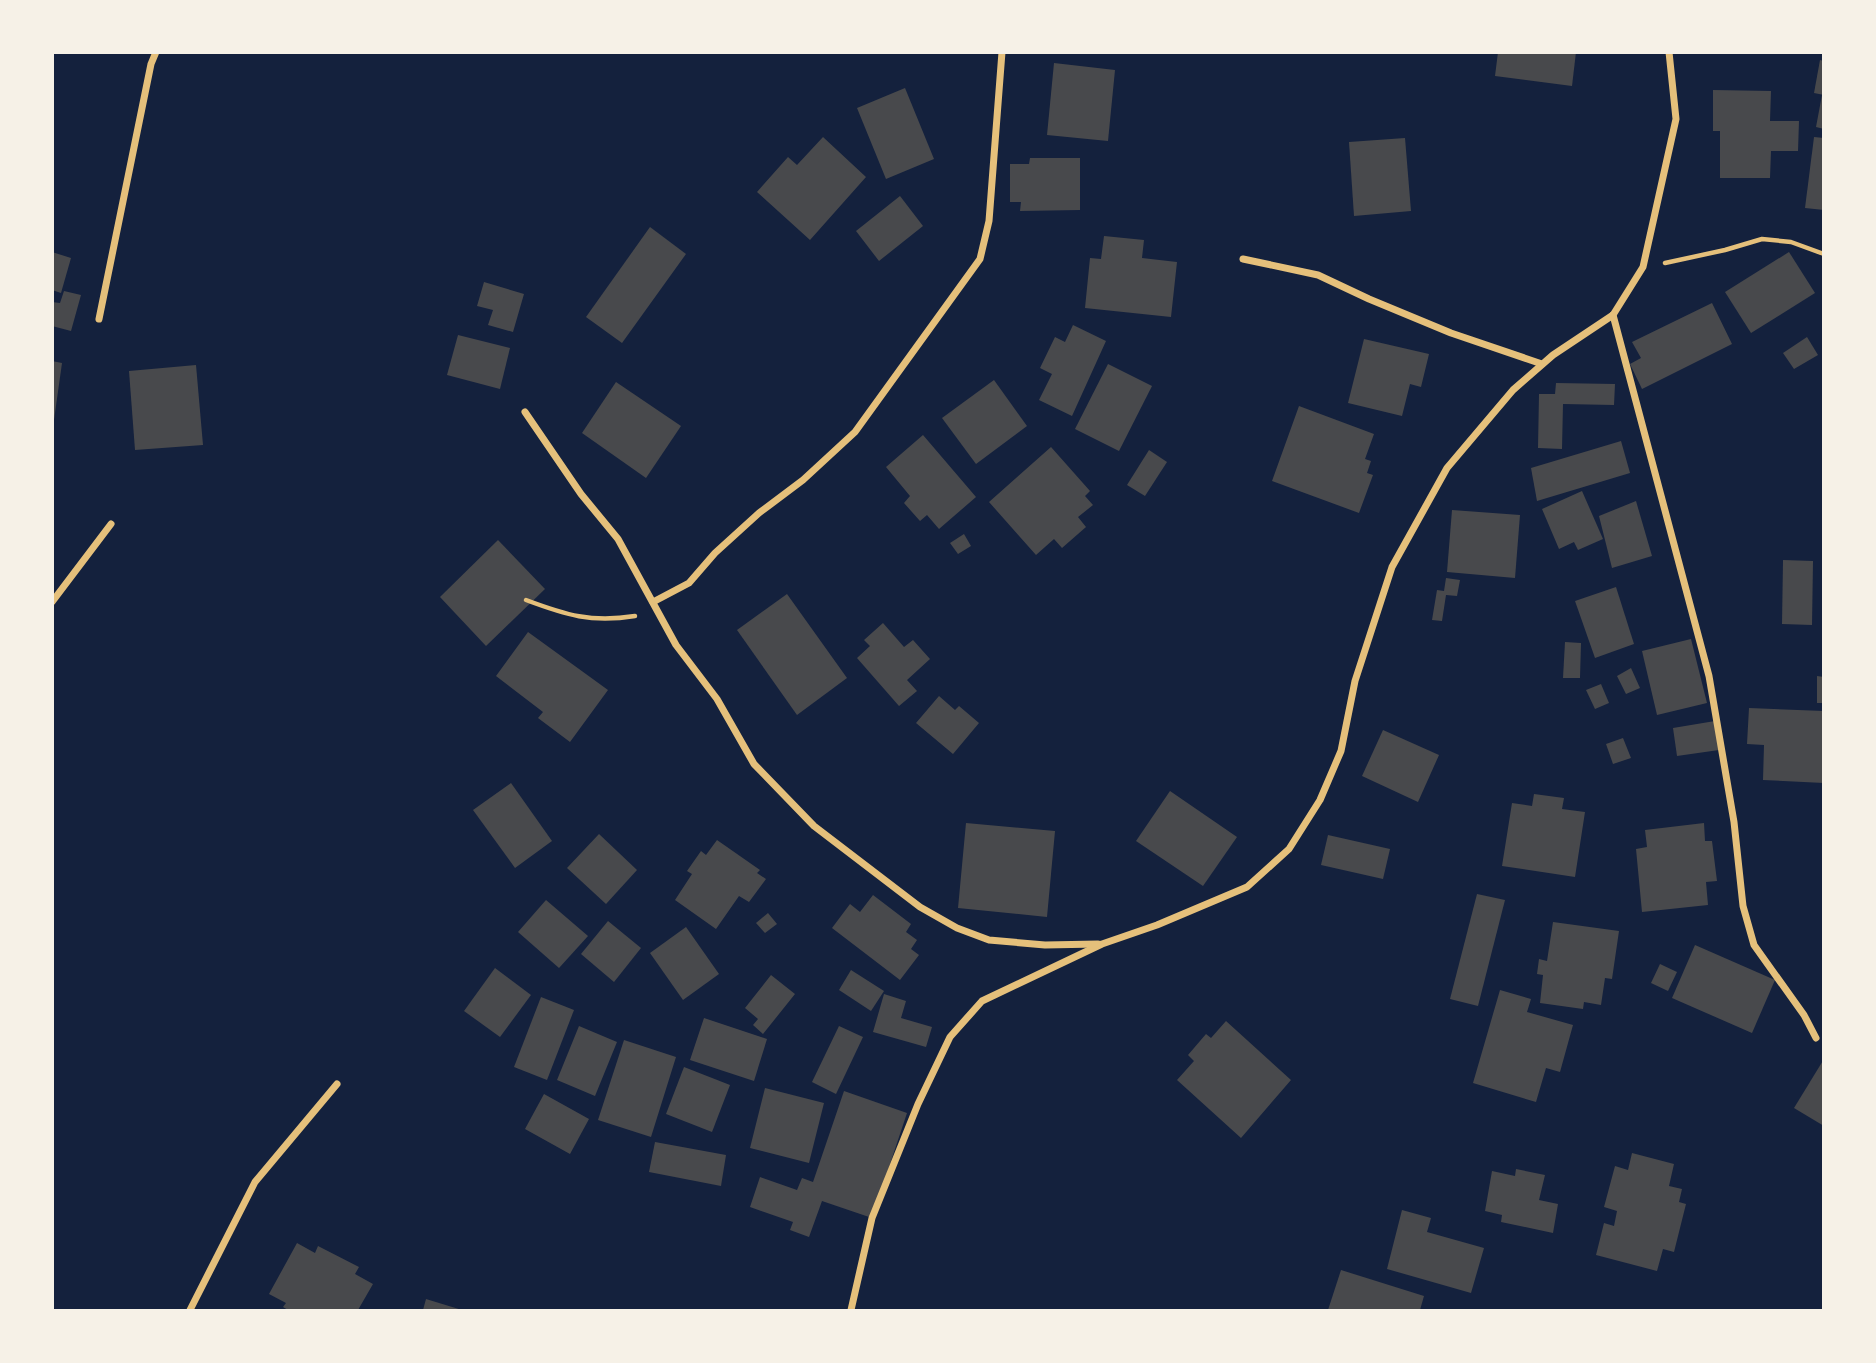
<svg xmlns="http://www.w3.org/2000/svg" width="1876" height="1363" font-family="'Titillium Web',sans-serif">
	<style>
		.building { fill: #48494c }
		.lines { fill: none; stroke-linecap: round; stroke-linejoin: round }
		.path { stroke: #e5c07b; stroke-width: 4.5 }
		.minor { stroke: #e5c07b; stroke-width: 7 }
	</style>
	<rect width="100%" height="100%" fill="#14213d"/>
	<!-- building -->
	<g class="building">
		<path d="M1498 52H1576L1572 86 1495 76Z"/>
		<path d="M1820 60 1824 61V95L1814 93Z"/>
		<path d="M1054 63 1115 70 1108 141 1047 135Z"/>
		<path d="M905 88 934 159 886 179 857 108Z"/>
		<path d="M1713 90 1771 91 1770 121H1799L1798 151H1771L1770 178H1720V131H1713Z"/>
		<path d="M1822 95H1824V129L1816 127Z"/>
		<path d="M823 137 866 177 810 240 757 192 788 157 797 165Z"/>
		<path d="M1814 137 1824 138V210L1805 208Z"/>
		<path d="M1405 138 1411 211 1354 216 1349 142Z"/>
		<path d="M1030 158H1080V210L1020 211 1021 202H1010V164H1029Z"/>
		<path d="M900 196 923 226 879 261 856 231Z"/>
		<path d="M650 227 686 254 622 343 586 317Z"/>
		<path d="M1104 236 1144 240 1142 258 1177 262 1171 317 1085 308 1090 258 1101 259Z"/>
		<path d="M52 252 71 258 61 293 52 290Z"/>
		<path d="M1789 252 1815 293 1751 333 1725 292Z"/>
		<path d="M484 282 524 294 513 332 488 325 493 310 477 306Z"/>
		<path d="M64 291 81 295 71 331 52 326V302L60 303Z"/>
		<path d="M1712 303 1732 344 1642 389 1630 364 1641 358 1632 342Z"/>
		<path d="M1073 325 1106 341 1072 416 1039 400 1052 374 1040 368 1055 337 1065 342Z"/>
		<path d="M458 335 510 348 500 389 447 375Z"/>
		<path d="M1807 337 1818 355 1794 369 1783 353Z"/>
		<path d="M1364 339 1429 354 1421 387 1410 384 1402 416 1348 403Z"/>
		<path d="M52 361 62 363 54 420H52Z"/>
		<path d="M1108 364 1152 386 1119 451 1075 429Z"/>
		<path d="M196 365 203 445 135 450 129 371Z"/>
		<path d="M994 380 1027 426 976 464 942 418Z"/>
		<path d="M616 382 681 426 646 478 582 433Z"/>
		<path d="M1556 383 1615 384 1614 405 1563 404 1562 449 1538 448 1539 394H1555Z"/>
		<path d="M1299 406 1374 434 1365 459 1371 461 1367 473 1373 475 1359 513 1272 481Z"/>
		<path d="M923 435 976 497 939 529 927 515 920 521 904 503 910 496 886 467Z"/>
		<path d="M1621 441 1630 473 1537 501 1531 468Z"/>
		<path d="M1051 447 1090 491 1085 496 1093 505 1078 517 1086 527 1062 548 1054 539 1036 555 989 502Z"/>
		<path d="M1149 450 1167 462 1145 496 1127 485Z"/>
		<path d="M1582 491 1603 539 1578 550 1574 542 1559 549 1542 509Z"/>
		<path d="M1636 501 1652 556 1612 568 1599 516Z"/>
		<path d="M1452 510 1520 515 1515 578 1447 572Z"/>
		<path d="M964 534 971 546 958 554 950 543Z"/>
		<path d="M498 540 545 589 486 646 440 597Z"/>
		<path d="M1783 560 1813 561 1812 625 1782 624Z"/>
		<path d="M1446 578 1460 580 1457 596 1446 595 1442 621 1432 620 1437 590 1444 591Z"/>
		<path d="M1616 587 1634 644 1595 658 1575 601Z"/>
		<path d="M787 594 847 678 797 715 737 630Z"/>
		<path d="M883 623 904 647 913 640 930 659 907 680 917 691 899 706 857 658 870 646 864 640Z"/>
		<path d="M528 632 608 690 570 742 538 718 543 712 496 676Z"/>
		<path d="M1691 639 1707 703 1657 715 1642 651Z"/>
		<path d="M1565 642 1581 643 1580 678H1563Z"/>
		<path d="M1631 668 1640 688 1626 694 1617 676Z"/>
		<path d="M1817 676 1824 677V703H1817Z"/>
		<path d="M1601 684 1609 703 1595 709 1586 690Z"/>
		<path d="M939 696 955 710 959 706 979 723 953 754 916 723Z"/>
		<path d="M1749 708 1824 711V783L1763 780 1764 745 1747 744Z"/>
		<path d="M1715 721 1719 750 1677 756 1673 728Z"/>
		<path d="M1383 730 1439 755 1418 802 1362 776Z"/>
		<path d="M1623 738 1631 758 1613 764 1606 744Z"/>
		<path d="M511 783 552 841 515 868 473 810Z"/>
		<path d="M1170 791 1237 837 1203 886 1136 841Z"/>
		<path d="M1534 794 1564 798 1562 809 1585 812 1575 877 1502 866 1512 803 1532 806Z"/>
		<path d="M966 823 1055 831 1047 917 958 908Z"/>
		<path d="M1704 823 1705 841H1712L1717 881 1706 882 1708 905 1642 912 1636 849 1647 847 1645 830Z"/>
		<path d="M599 834 637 870 606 904 567 868Z"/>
		<path d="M1328 835 1390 849 1383 879 1321 865Z"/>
		<path d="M717 840 760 870 757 873 766 879 749 902 739 896 716 929 675 900 692 874 687 871 701 851 706 855Z"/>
		<path d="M1477 894 1505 900 1478 1006 1450 999Z"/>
		<path d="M873 895 911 924 906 932 917 940 911 949 919 955 900 980 832 928 850 904 860 912Z"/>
		<path d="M546 900 588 936 559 968 518 932Z"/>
		<path d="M768 913 777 924 765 933 756 923Z"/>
		<path d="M608 921 641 948 614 982 581 954Z"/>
		<path d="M1553 922 1619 931 1612 979 1605 978 1601 1005 1584 1002 1583 1009 1540 1003 1543 975 1537 974 1539 959 1547 961Z"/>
		<path d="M686 927 719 974 683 1000 650 953Z"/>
		<path d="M1695 945 1775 980 1752 1033 1672 998Z"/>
		<path d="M1660 964 1677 972 1668 991 1651 983Z"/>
		<path d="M495 968 531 995 500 1037 464 1011Z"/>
		<path d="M851 970 884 991 871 1011 839 990Z"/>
		<path d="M771 975 795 994 763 1034 753 1025 758 1019 745 1008Z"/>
		<path d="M1500 990 1531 999 1527 1012 1573 1025 1560 1072 1546 1068 1536 1102 1473 1083Z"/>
		<path d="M884 994 906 1001 901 1018 932 1027 926 1047 873 1032Z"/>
		<path d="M541 997 574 1010 547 1080 514 1067Z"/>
		<path d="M704 1018 767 1039 754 1081 690 1060Z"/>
		<path d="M1226 1021 1291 1080 1241 1138 1177 1080 1194 1061 1188 1055 1206 1034 1211 1038Z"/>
		<path d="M579 1026 617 1042 595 1096 557 1080Z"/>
		<path d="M839 1026 863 1037 836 1094 812 1082Z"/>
		<path d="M624 1040 676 1057 651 1137 598 1120Z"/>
		<path d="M1824 1059V1126L1794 1108Z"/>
		<path d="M684 1067 730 1085 712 1132 666 1114Z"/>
		<path d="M765 1088 824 1103 809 1163 750 1148Z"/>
		<path d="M844 1091 907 1113 872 1218 822 1201 809 1237 790 1230 793 1222 750 1207 760 1177 797 1190 802 1178 813 1182Z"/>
		<path d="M544 1094 589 1119 570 1154 525 1129Z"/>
		<path d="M655 1142 726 1155 721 1186 649 1172Z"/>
		<path d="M1632 1153 1674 1164 1669 1186 1682 1189 1679 1202 1686 1204 1674 1252 1663 1249 1657 1271 1596 1255 1604 1223 1614 1226 1617 1211 1604 1207 1615 1166 1628 1170Z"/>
		<path d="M1516 1169 1545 1175 1539 1200 1558 1204 1553 1233 1501 1222 1502 1215 1485 1211 1492 1171 1515 1176Z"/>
		<path d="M1402 1210 1431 1218 1427 1232 1484 1248 1471 1293 1387 1269Z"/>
		<path d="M297 1243 315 1253 318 1246 359 1267 355 1274 373 1284 358 1310H288L283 1307 286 1303 269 1294Z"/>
		<path d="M1341 1270 1424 1296 1420 1310H1328Z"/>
		<path d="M426 1299 462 1310H423Z"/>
	</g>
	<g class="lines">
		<!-- path -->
		<g class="path">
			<path d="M1665 263 1725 250 1762 239 1791 242 1824 254"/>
			<path d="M526 600C566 615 591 623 635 616"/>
		</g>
		<!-- minor -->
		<g class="minor">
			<path d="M1243 259 1318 275 1369 299 1451 333 1542 364"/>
			<path d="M1613 315 1709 676 1734 822 1743 906 1754 945 1804 1015 1816 1038"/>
			<path d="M99 319 151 64 156 52"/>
			<path d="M525 412 581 494 618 539 676 645 717 699 754 764 814 826 920 907 957 928 989 940 1045 945 1098 944"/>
			<path d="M52 602 111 524"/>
			<path d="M653 602 689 583 715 553 759 513 803 480 855 432 980 259 989 221 1002 52"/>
			<path d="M190 1310 255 1182 337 1084"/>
			<path d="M851 1310 872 1218 918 1104 950 1037 982 1001 1102 944 1157 925 1247 887 1289 849 1320 800 1341 751 1355 681 1392 567 1447 468 1513 390 1553 355 1613 315 1643 267 1676 119 1669 52"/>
		</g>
	</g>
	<!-- border -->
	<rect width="1876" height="1363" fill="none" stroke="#f6f1e7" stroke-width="108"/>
</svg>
